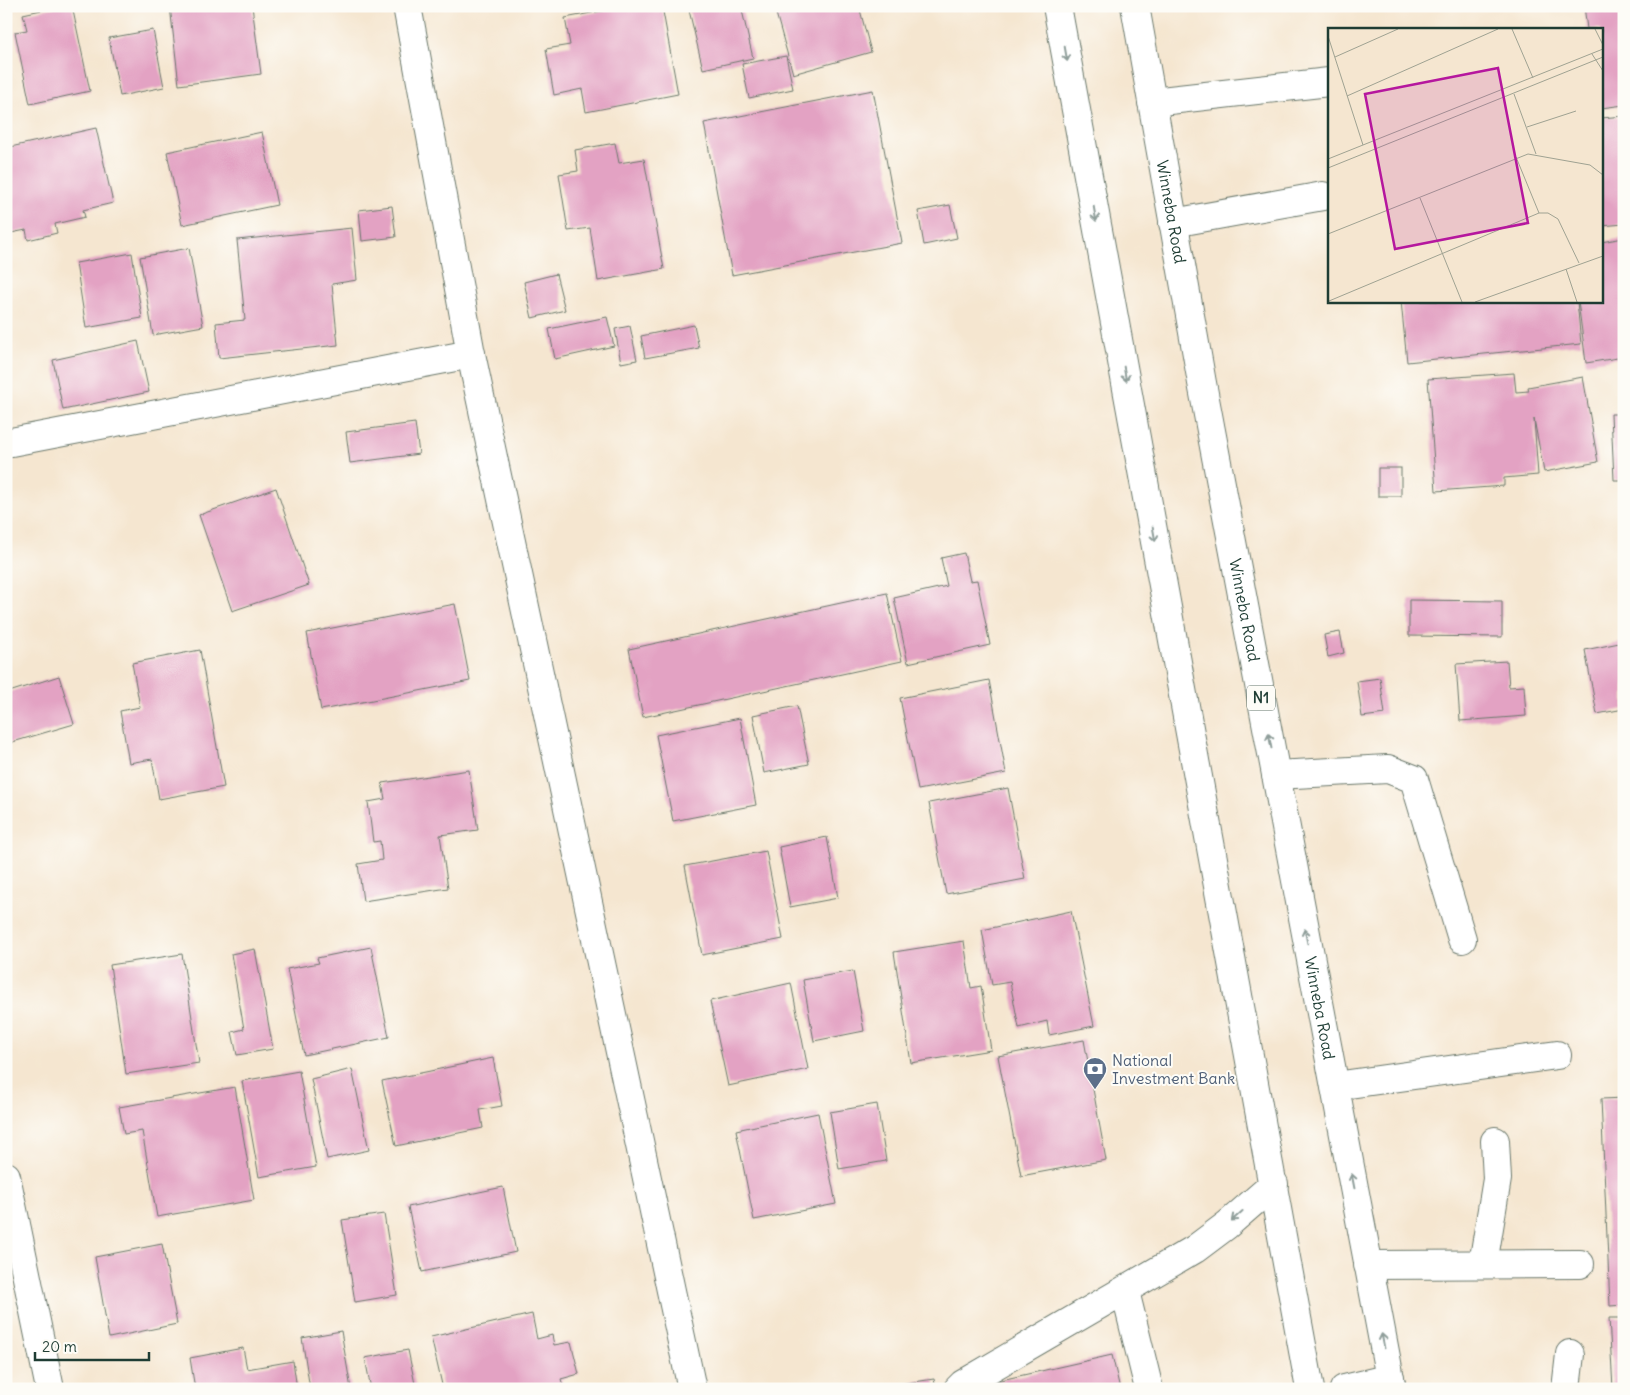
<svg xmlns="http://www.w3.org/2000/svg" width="1630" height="1395" font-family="Delius,sans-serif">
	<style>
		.building { fill: #e3a2c3 }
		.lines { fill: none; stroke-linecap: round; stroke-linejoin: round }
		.minor-casing { stroke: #6a786b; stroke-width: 30 }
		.highway-casing { stroke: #6a786b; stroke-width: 30 }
		.minor { stroke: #fff; stroke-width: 28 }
		.highway { stroke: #fff; stroke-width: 28 }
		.oneway { stroke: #8f9e9a }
		.labels { text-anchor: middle; stroke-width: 4; stroke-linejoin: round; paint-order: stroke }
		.shield { fill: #fdfcf7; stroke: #62766e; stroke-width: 1 }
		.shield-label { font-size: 15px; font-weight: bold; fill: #1f3d34 }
		.street-label { font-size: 16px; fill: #1f3d34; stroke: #fdfcf7 }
		.service-label { font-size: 16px; fill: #4e5e75; stroke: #fdfcf7; text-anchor: start }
		.inset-road { fill: none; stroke: #9fa292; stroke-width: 1 }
		.view { fill: #b5179e; fill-opacity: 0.15; stroke: #b5179e; stroke-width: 2.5 }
		.inset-edge { fill: none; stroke: #1f3d34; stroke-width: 2.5 }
	</style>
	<rect width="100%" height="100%" fill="#fdfcf7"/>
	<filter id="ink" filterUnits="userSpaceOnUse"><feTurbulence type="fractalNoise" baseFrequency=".02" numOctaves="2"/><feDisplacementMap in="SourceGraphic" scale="10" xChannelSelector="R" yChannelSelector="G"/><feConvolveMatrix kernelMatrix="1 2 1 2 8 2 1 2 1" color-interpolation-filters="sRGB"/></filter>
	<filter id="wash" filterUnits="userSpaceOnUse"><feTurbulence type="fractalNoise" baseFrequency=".0096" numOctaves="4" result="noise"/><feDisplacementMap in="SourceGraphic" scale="20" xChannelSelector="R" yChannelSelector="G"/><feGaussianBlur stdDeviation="1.12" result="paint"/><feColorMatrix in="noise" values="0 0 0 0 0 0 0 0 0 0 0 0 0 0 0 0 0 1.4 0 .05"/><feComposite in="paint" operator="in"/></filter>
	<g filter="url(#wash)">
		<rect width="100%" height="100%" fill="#f5e6d0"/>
		<g id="blocks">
			<!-- building -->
			<g class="building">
				<path d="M60 6H72L90 91 30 104 15 32 27 30 23 14Z"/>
				<path d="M170 6H252L261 74 179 85Z"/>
				<path d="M628 6H662L678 94 586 112 582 89 554 95 546 49 570 45 565 18Z"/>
				<path d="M688 6H741L753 58 703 69Z"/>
				<path d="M774 6H859L871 52 793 74Z"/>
				<path d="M1584 6H1624V105L1601 108V29H1587Z"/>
				<path d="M153 30 164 87 120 96 109 38Z"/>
				<path d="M786 56 793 89 749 98 742 64Z"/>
				<path d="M6 83 12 110 6 111Z"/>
				<path d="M873 90 902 243 732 275 704 123Z"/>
				<path d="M1624 116V224L1601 226V118Z"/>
				<path d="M96 128 113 203 83 210 85 217 55 224 57 233 28 240 26 230 6 234V148Z"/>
				<path d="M262 132 277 205 182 225 167 152Z"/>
				<path d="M615 143 619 163 644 159 664 269 598 281 590 228 568 231 559 174 578 171 575 150Z"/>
				<path d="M950 205 957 238 924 245 918 211Z"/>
				<path d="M392 206 396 237 362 241 359 210Z"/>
				<path d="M352 228 357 280 332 284 338 345 219 358 216 323 245 320 237 240Z"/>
				<path d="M1624 238V357L1586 363 1578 301H1601V242Z"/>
				<path d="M189 248 203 326 153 335 140 257Z"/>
				<path d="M132 253 142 318 86 328 76 263Z"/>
				<path d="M556 274 565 310 532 318 524 282Z"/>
				<path d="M1401 301H1577L1581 344 1407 362Z"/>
				<path d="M607 317 614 346 555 359 549 329Z"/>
				<path d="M694 325 699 348 645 358 641 336Z"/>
				<path d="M630 326 637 360 621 363 615 329Z"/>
				<path d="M138 341 149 392 63 410 53 360Z"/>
				<path d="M1514 373 1516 392 1529 391 1528 387 1583 377 1598 462 1544 472 1534 419 1538 475 1504 478V486L1436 491 1428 379Z"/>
				<path d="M1611 414H1624V480H1614Z"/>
				<path d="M415 423 419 454 350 463 346 432Z"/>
				<rect x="1378" y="468" width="23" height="28"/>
				<path d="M276 488 309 585 232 611 199 515Z"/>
				<path d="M964 553 970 581 977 580 990 645 908 663 894 598 947 586 941 558Z"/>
				<path d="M887 593 902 661 643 717 629 649Z"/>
				<path d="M1409 600 1502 601V637L1409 636Z"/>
				<path d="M455 604 470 681 321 710 307 633Z"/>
				<path d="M1340 632 1344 653 1328 657 1324 635Z"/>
				<path d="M1624 642V709L1597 714 1585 650Z"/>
				<path d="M200 650 224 787 159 799 152 759 129 763 120 711 140 707 132 663Z"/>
				<path d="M1507 661 1509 687 1524 686 1526 716 1460 721 1456 664Z"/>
				<path d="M59 676 74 724 6 744V693Z"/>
				<path d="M1380 678 1385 714 1362 717 1357 681Z"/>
				<path d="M989 680 1006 773 918 790 900 698Z"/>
				<path d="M797 706 809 764 764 773 753 715Z"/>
				<path d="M740 718 756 805 673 821 656 735Z"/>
				<path d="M469 770 478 830 440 835 448 888 363 901 358 864 382 860 380 841 373 842 368 802 385 799 382 783Z"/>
				<path d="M1008 788 1025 879 946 894 929 803Z"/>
				<path d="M827 837 838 898 790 907 779 847Z"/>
				<path d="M766 851 783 939 702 955 685 866Z"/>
				<path d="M1071 911 1094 1026 1049 1035 1047 1021 1019 1028 1010 982 992 985 982 930Z"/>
				<path d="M964 941 971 988 981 986 991 1050 911 1063 894 952Z"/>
				<path d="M371 947 389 1037 304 1055 287 969 319 963 317 958Z"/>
				<path d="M255 949 273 1049 237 1055 232 1032 244 1029 231 954Z"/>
				<path d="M182 954 199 1063 126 1074 110 965Z"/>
				<path d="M853 971 864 1031 814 1041 803 980Z"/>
				<path d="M791 983 808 1069 728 1086 710 1001Z"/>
				<path d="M1084 1040 1106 1160 1021 1176 998 1056Z"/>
				<path d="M493 1058 502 1106 480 1110 483 1128 396 1146 382 1081Z"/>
				<path d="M352 1069 369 1150 327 1159 311 1079Z"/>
				<path d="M299 1071 316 1167 259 1177 242 1081Z"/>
				<path d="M235 1087 254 1200 157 1217 142 1131 124 1134 119 1107Z"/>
				<path d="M1624 1098V1305L1610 1306 1601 1099Z"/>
				<path d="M877 1104 886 1161 839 1169 830 1112Z"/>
				<path d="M818 1113 836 1204 754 1220 736 1130Z"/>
				<path d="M503 1187 516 1252 422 1272 408 1207Z"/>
				<path d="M384 1214 397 1295 355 1302 342 1220Z"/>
				<path d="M162 1244 177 1324 109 1338 95 1257Z"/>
				<path d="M532 1314 537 1339 552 1335 554 1345 571 1342 579 1374 561 1379 564 1389H443L431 1337Z"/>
				<path d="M1609 1318H1624V1389H1613Z"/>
				<path d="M341 1331 351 1389H310L302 1338Z"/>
				<path d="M243 1348 247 1369 293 1361 297 1389H195L190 1358Z"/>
				<path d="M408 1350 416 1389H371L365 1358Z"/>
				<path d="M1112 1355 1120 1389H980L979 1385Z"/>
				<path d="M934 1379 936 1389H880V1387Z"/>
			</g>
		</g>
	</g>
	<g filter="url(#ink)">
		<use href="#blocks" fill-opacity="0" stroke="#6a786b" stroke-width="1"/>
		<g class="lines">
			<!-- minor casing -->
			<g class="minor-casing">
				<g id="minor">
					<path d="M407 6 471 354 692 1389"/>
					<path d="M1152 102 1329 82"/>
					<path d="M1173 223 1323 196"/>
					<path d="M6 443 471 354"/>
					<path d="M1276 775 1388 769 1414 779 1462 939"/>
					<path d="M1335 1086 1557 1055"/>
					<path d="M6 1176 50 1389"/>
					<path d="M1483 1264 1497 1179 1495 1141"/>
					<path d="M1368 1265 1580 1264"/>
					<path d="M1125 1291 1149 1389"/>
					<path d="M958 1389 963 1384 1195 1249 1227 1225 1274 1184"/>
					<path d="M1566 1389 1570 1354"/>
				</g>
			</g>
			<!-- highway casing -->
			<g class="highway-casing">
				<g id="highway">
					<path d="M1057 6 1310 1389"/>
					<path id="s1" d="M1135 6 1202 383 1392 1389"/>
					<path d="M1344 1389 1390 1378"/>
				</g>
			</g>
			<!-- minor -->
			<use href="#minor" class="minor"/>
			<!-- highway -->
			<use href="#highway" class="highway"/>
		</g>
		<!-- one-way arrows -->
		<defs><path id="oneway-shaft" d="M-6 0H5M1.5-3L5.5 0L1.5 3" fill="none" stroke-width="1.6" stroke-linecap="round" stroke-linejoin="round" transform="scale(1.25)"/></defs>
		<g class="oneway">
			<use href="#oneway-shaft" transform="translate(1066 54) rotate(80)"/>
			<use href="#oneway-shaft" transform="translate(1095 214) rotate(80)"/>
			<use href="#oneway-shaft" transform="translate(1125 374) rotate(80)"/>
			<use href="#oneway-shaft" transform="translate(1154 534) rotate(80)"/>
			<use href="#oneway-shaft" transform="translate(1270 741) rotate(-101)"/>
			<use href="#oneway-shaft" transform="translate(1306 936) rotate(-101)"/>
			<use href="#oneway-shaft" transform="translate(1353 1181) rotate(-101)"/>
			<use href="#oneway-shaft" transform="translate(1237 1216) rotate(138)"/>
			<use href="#oneway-shaft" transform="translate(1383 1341) rotate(-101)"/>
		</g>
	</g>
	<!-- icons -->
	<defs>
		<g id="bank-pin" transform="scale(1.25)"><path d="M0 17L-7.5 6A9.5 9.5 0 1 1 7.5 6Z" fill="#5c6f8a" stroke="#fdfcf7"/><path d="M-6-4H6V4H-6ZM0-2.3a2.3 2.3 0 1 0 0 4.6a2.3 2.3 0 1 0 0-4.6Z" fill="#fff"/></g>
	</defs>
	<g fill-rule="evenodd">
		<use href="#bank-pin" x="1095" y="1069"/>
	</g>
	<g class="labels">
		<!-- shield labels -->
		<rect class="shield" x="1247" y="685.5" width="28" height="25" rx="4"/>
		<g class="shield-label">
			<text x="1261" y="703">N1</text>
		</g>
		<!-- street labels -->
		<g class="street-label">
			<text dy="6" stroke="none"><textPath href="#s1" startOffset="209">Winneba Road</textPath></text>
			<text dy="6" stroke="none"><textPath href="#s1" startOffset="614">Winneba Road</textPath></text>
			<text dy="6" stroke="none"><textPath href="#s1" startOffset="1019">Winneba Road</textPath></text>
		</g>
		<!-- service labels -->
		<g class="service-label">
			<text x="1112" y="1066">National<tspan x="1112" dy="18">Investment Bank</tspan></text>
		</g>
	</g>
	<!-- overview -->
	<g transform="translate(1328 28)">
		<rect width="275" height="275" fill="#f5e6d0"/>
		<path class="inset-road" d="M184 1 205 50M267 1 275 17M0 8 35 117M264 26 275 43M7 29 70 1M186 66 208 126M19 68 170 1M199 99 248 83M188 129 211 185M0 131 275 21M0 140 275 29M92 170 134 274M0 206 200 126 262 137 275 147M238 241 249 274M1 273 211 185H220L230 191 251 235M147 274 275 228"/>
		<path class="view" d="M170 40 200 195 67 221 37 66Z"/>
		<rect width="275" height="275" class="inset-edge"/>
	</g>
	<!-- margin -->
	<rect width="1630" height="1395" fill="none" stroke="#fdfcf7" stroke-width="25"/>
	<!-- scale -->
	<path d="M35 1352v8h114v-8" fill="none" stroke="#1f3d34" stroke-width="2.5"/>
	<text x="42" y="1352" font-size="15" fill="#1f3d34" stroke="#fdfcf7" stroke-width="4" paint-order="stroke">20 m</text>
</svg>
